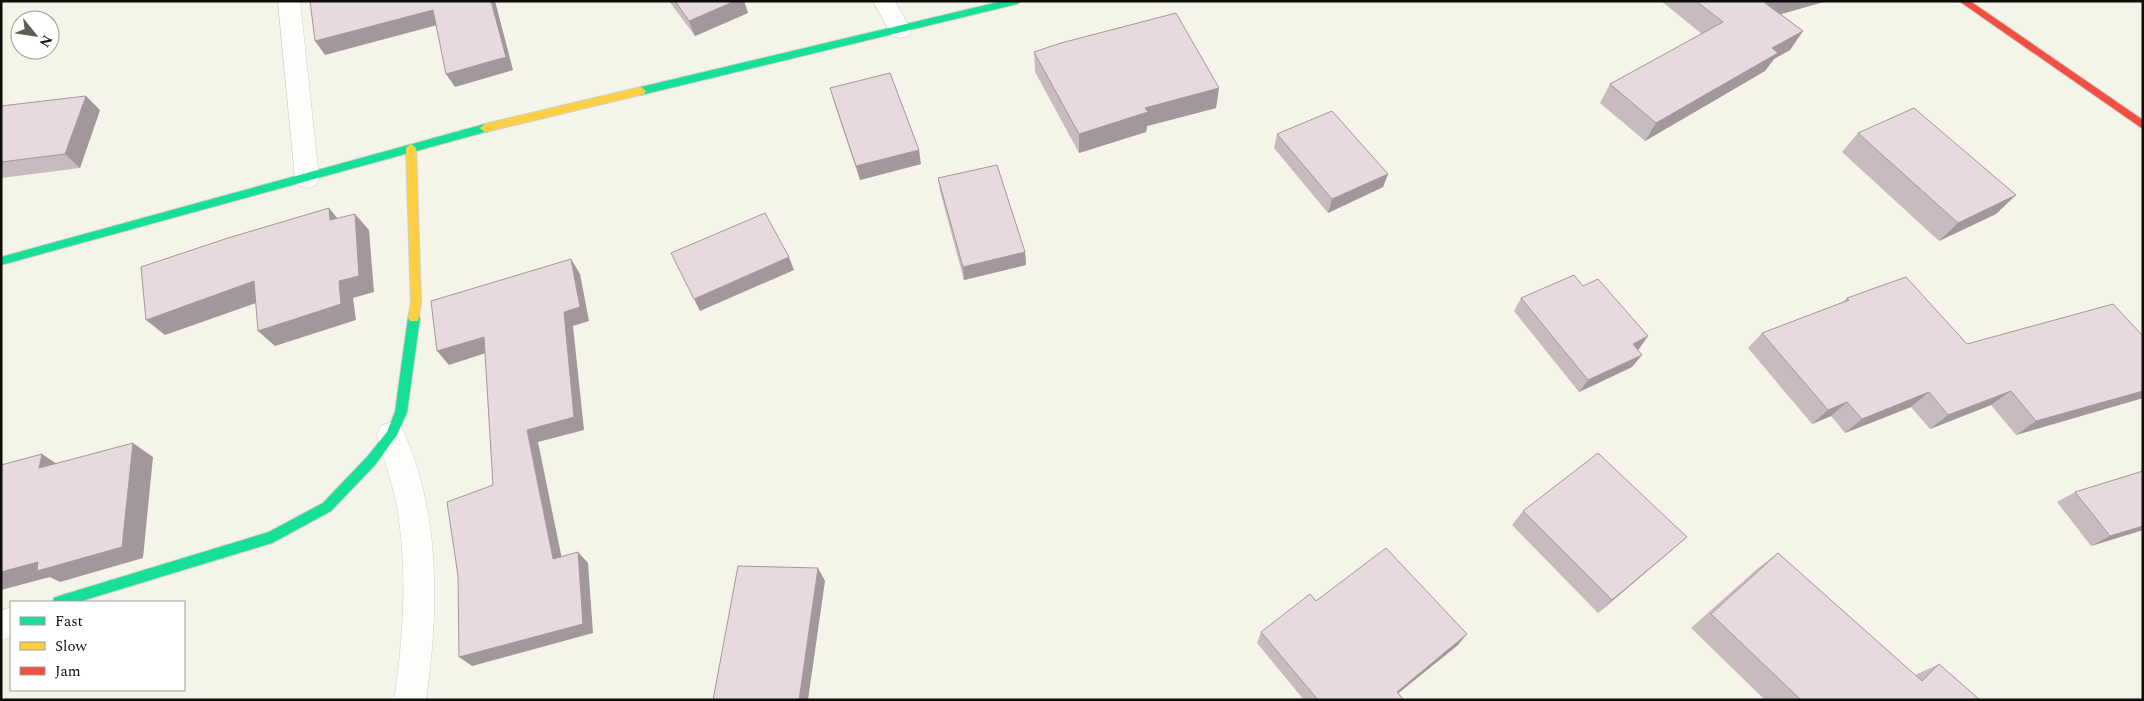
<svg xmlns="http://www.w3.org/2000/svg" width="2144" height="701" font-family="Spectral,serif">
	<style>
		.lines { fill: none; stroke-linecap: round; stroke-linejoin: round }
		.street-casing { stroke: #d0cfc6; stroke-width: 1 }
		.fast-casing { stroke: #d0cfc6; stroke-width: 2 }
		.slow-casing { stroke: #d0cfc6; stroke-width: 2 }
		.jam-casing { stroke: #d0cfc6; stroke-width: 2 }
		.street { fill: #fefdfc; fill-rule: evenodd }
		.fast { fill: #16e098; fill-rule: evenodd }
		.slow { fill: #ffcf43; fill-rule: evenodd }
		.jam { fill: #f24e42; fill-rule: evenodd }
		.wall { fill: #c8bbc0 }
		.shaded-wall { fill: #a2989c }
		.building { fill: #e8d9df; stroke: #a2989c }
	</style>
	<rect width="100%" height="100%" fill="#f5f4e9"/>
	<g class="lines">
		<!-- street casing -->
		<g class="street-casing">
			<g id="street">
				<path d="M278 1H300L319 178 316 185 307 188 298 185 295 178Z"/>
				<path d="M873 1H895L911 30 908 36 900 38 892 36Z"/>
				<path d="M391 422 401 426C441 511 439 609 426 700H394C404 635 408 566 396 501 391 479 383 457 377 435L381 426Z"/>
				<path d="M11 607V637L1 641V611Z"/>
			</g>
		</g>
		<!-- fast casing -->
		<g class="fast-casing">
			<g id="fast">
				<path d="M1003 1H1021L1017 4 641 95 636 91 641 87Z"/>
				<path d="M485 124 490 128 489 131 1 265V257Z"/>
				<path d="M414 313 418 315 420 318 407 412 397 435 375 465 331 511 272 543 78 602H53L54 598 59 596 269 532 323 503 367 457 387 432 395 412 408 318 410 315Z"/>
			</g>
		</g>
		<!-- slow casing -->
		<g class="slow-casing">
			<g id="slow">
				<path d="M641 87 646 91 644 94 485 132 480 128 485 124Z"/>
				<path d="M411 144 416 148 421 303 418 321H410L408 318 411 303 406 148Z"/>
			</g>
		</g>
		<!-- jam casing -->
		<g class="jam-casing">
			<path id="jam" d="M1959 1H1970L2143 120V129Z"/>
		</g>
		<!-- street -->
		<use href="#street" class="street"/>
		<!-- fast -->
		<use href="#fast" class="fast"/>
		<!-- slow -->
		<use href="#slow" class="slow"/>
		<!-- jam -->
		<use href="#jam" class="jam"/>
	</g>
	<!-- wall -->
	<g class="wall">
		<path d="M669 1H744L748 13 695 36Z"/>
		<path d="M1661 1H1827L1781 14 1803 31 1790 50 1774 59 1765 71 1645 141 1600 103 1610 84 1702 34Z"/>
		<path d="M1034 52 1219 88 1216 108 1147 126 1146 132 1079 153 1035 72Z"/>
		<path d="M830 88 921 164 860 180 834 102Z"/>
		<path d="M1 106 100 110 80 168 1 178Z"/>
		<path d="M1858 133 2016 195 1996 214 1939 241 1842 152Z"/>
		<path d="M1277 134 1388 174 1383 187 1328 213 1274 148Z"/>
		<path d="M938 178 1025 252 1026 265 964 280 940 191Z"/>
		<path d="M1521 298 1639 349 1637 350 1632 367 1579 392 1514 311Z"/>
		<path d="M1847 298 1967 344 2143 336V398L2016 435 1991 405 1930 429 1911 407 1845 433 1831 416 1812 424 1748 348 1762 333 1843 302Z"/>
		<path d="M2143 471V530L2091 546 2057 502 2075 492Z"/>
		<path d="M1523 511 1687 537 1598 613 1512 525Z"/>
		<path d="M1778 553 1915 675 1939 664 1980 700H1765L1691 628 1757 569Z"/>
		<path d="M1316 601 1458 645 1398 693 1404 700H1304L1257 643 1261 632Z"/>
	</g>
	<!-- shaded-wall -->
	<g class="shaded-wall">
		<path d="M491 1H495L513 70 455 87 446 74Z"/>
		<path d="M735 1H744L748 13 695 36 689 21Z"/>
		<path d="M1770 1H1827L1753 22 1765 3Z"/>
		<path d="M433 10 441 24 325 55 315 41Z"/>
		<path d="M1803 31 1790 50 1774 59 1765 71 1645 141 1656 123 1772 48Z"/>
		<path d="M1219 88 1216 108 1147 126 1146 132 1079 153V134L1145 108Z"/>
		<path d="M86 96 100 110 80 168 65 154Z"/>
		<path d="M919 150 921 164 860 180 856 166Z"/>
		<path d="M1388 174 1383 187 1328 213 1332 199Z"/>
		<path d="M2016 195 1996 214 1939 241 1958 223Z"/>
		<path d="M329 208 343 225 330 220Z"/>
		<path d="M355 214 369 230 374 292 353 298 356 320 275 346 258 331 339 281Z"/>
		<path d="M1025 252 1026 265 964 280 963 267Z"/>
		<path d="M789 257 794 270 700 311 694 299Z"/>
		<path d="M571 259 580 274 589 321 573 326 584 430 538 442 564 569 553 559 527 430Z"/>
		<path d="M254 281 270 298 165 335 146 320Z"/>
		<path d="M1648 336 1639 349 1624 356 1633 344Z"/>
		<path d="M484 337 495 350 449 365 437 351Z"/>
		<path d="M1642 355 1632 367 1579 392 1588 380Z"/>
		<path d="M2011 391 1991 405 1930 429 1948 415Z"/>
		<path d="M2143 391V398L2016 435 2036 421Z"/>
		<path d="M1929 392 1911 407 1845 433 1862 419Z"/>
		<path d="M1847 402 1831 416 1812 424 1828 410Z"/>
		<path d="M133 443 153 457 143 558 60 582 50 577 1 590V572Z"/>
		<path d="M42 454 63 468H39Z"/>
		<path d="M2143 526V530L2091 546 2110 536Z"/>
		<path d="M1687 537 1671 551 1598 613 1612 600Z"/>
		<path d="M578 552 588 563 593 633 472 666 459 657Z"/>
		<path d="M818 568 825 581 808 700H799Z"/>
		<path d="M1467 634 1458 645 1390 700 1397 692Z"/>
	</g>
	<!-- building -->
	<g class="building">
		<path d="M310 1H491L506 57 446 74 433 10 315 41Z"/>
		<path d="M675 1H735L689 21Z"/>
		<path d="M1696 1H1770L1765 3 1803 31 1772 48 1778 53 1656 123 1610 84 1723 22Z"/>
		<path d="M1176 13 1219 88 1145 108 1148 112 1079 134 1034 52 1061 43Z"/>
		<path d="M890 73 919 150 856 166 830 88Z"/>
		<path d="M86 96 65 154 1 162V106Z"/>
		<path d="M1914 108 2016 195 1958 223 1858 133Z"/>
		<path d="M1332 111 1388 174 1332 199 1277 134Z"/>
		<path d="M997 165 1025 252 963 267 938 178Z"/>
		<path d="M329 208 330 220 355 214 359 276 339 281 341 304 258 331 254 281 146 320 141 267 228 238Z"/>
		<path d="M765 213 789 257 694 299 671 253Z"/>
		<path d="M571 259 580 307 564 312 574 417 527 430 553 559 578 552 583 624 459 657 458 576 447 502 493 485 484 337 437 351 431 301Z"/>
		<path d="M1574 275 1583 286 1598 279 1648 336 1633 344 1642 355 1588 380 1521 298Z"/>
		<path d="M1906 277 1967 344 2113 304 2143 336V391L2036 421 2011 391 1948 415 1929 392 1862 419 1847 402 1828 410 1762 333 1849 300 1847 298Z"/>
		<path d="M133 443 122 547 37 571 38 562 1 572V465L42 454 39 468Z"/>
		<path d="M1598 453 1687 537 1612 600 1523 511Z"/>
		<path d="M2143 471V526L2110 536 2075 492Z"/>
		<path d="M1386 548 1467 634 1397 692 1404 700H1318L1261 632 1310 594 1316 601Z"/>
		<path d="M1778 553 1922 681 1939 664 1980 700H1801L1711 614Z"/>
		<path d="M738 566 818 568 799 700H713Z"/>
	</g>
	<!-- border -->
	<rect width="2144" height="701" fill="none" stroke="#0d0c06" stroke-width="5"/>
	<!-- legend -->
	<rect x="10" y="601" width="175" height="90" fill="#ffffff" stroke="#9e9e9b"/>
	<rect x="20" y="617" width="25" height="8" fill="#16e098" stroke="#9e9e9b"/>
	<text x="55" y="626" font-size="15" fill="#0d0c06">Fast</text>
	<rect x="20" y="642" width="25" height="8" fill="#ffcf43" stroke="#9e9e9b"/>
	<text x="55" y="651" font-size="15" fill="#0d0c06">Slow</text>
	<rect x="20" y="667" width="25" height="8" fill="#f24e42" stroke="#9e9e9b"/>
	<text x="55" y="676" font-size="15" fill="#0d0c06">Jam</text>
	<!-- north arrow -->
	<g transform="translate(35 35) rotate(120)"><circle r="24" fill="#ffffff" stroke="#9e9e9b"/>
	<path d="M0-4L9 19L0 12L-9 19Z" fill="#5e5d55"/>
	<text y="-8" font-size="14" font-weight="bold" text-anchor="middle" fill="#0d0c06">N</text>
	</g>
</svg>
